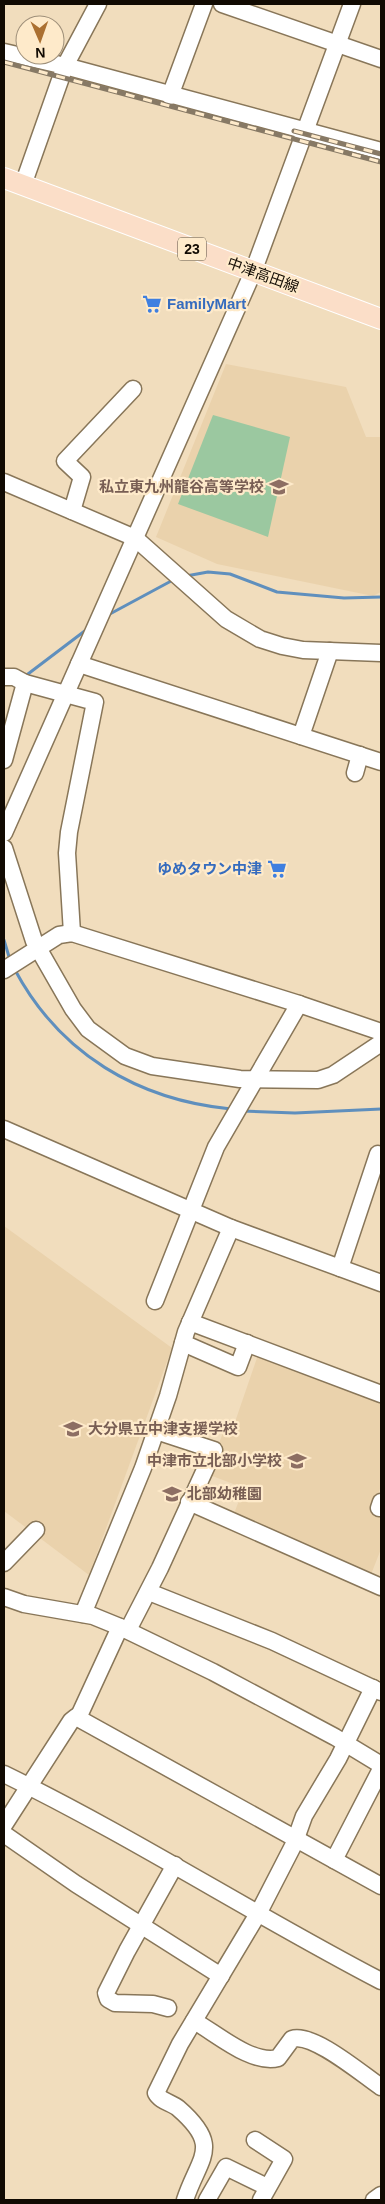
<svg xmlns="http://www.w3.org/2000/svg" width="385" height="2204" font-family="Arial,'Noto Sans JP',sans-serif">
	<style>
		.built { fill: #ead2ac }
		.green { fill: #9bc8a0 }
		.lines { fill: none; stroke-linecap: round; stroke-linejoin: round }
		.stream { stroke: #5f8fbd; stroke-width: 3 }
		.minor-casing { stroke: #887659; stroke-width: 19 }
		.major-casing { stroke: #fff; stroke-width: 22 }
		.minor { stroke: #fff; stroke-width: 16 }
		.major { stroke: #fbdec8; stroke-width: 20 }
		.rail-casing { stroke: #877965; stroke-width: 5 }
		.rail { stroke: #feeaca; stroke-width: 3; stroke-dasharray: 9; stroke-linecap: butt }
		.labels { text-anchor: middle; stroke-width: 4.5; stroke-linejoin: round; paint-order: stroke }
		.shield { fill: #feeaca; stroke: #584d3e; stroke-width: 1 }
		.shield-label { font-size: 14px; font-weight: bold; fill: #110a02 }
		.street-label { font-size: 15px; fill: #110a02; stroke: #feeaca }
		.shop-label { font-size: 15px; font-weight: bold; fill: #366cbe; stroke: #feeaca; text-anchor: start }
		.education-label { font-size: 15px; font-weight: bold; fill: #785e54; stroke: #feeaca; text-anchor: end }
	</style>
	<rect width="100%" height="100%" fill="#f1ddbd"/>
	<!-- built -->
	<g class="built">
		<path d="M226 364 346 387 366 437H381V592L373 596 217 564 156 537Z"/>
		<path d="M4 1226 172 1348 89 1575 4 1511Z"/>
		<path d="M259 1352 381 1399V1486L373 1509 381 1512V1549L370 1577 233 1516 244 1488 207 1474 228 1420 235 1422Z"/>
	</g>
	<!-- green -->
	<path class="green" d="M213 415 290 437 268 537 178 504Z"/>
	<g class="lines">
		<!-- stream -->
		<g class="stream">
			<path d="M186 576 208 572 230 574 277 592 344 598 381 597"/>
			<path d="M108 615 173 580"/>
			<path d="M24 677 86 630"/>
			<path d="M4 940 10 960"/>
			<path d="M15 970C60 1054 138 1100 231 1109"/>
			<path d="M242 1111 295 1113 381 1109"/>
		</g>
		<!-- minor casing -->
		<g class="minor-casing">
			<g id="minor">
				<path d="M222 4 381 59"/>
				<path d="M4 52 65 66 381 151"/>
				<path d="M170 96 204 4"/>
				<path d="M23 185 65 66 98 4"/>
				<path d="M4 482 135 538 226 619 260 639 282 646 303 650 381 653"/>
				<path d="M72 511 82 477 65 461 133 389"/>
				<path d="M79 664 381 762"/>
				<path d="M4 677H14L25 683 95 702 69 832 67 853 72 933"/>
				<path d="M301 736 330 651"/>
				<path d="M4 760 25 683"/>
				<path d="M355 773 360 755"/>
				<path d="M4 833 253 272 352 4"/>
				<path d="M4 848 34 941 73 1009 88 1029 125 1056 152 1066 240 1079 318 1080 333 1075 381 1043"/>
				<path d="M4 970 59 935 72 933 299 1004 381 1032"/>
				<path d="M4 1129 231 1228 381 1283"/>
				<path d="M340 1268 378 1154 381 1155"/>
				<path d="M155 1301 216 1147 299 1004"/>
				<path d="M190 1322 381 1394"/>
				<path d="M183 1343 238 1367 247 1343"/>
				<path d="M189 1502 381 1587"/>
				<path d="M381 1502 379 1508H381"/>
				<path d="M4 1563 36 1530"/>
				<path d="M149 1592 272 1641 381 1692"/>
				<path d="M4 1597 24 1604 93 1616 120 1627 213 1672 335 1737 381 1765"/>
				<path d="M83 1614 143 1468 168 1396 186 1332 231 1228"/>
				<path d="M128 1630 160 1568 214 1450 156 1431"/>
				<path d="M78 1718 120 1627"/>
				<path d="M4 1774C133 1837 254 1915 381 1981"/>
				<path d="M4 1825 71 1721 76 1717 381 1886"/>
				<path d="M4 1834 76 1884 221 1976"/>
				<path d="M334 1860 381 1769"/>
				<path d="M168 2008 153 2004 115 2003 108 1999 106 1993 127 1951 175 1865"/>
				<path d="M194 2021C216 2033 252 2065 278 2058L292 2039C313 2032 363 2075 381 2087"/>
				<path d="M255 2140 284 2159 261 2200"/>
				<path d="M185 2200C199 2157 223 2147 178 2108 172 2103 160 2101 156 2093L180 2044 259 1912 294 1844 304 1816 338 1759 373 1688"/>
				<path d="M207 2200 226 2167 267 2187"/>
				<path d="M374 2200 381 2195"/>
			</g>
		</g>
		<!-- major casing -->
		<g class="major-casing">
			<path id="major" d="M4 178 381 319"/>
		</g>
		<!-- minor -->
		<use href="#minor" class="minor"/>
		<!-- major -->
		<use href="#major" class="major"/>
		<!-- rail casing -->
		<g class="rail-casing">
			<g id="rail">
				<path d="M4 62 381 162"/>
				<path d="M294 131 381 154"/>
			</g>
		</g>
		<!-- rail -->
		<use href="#rail" class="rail"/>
	</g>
	<!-- icons -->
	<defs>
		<g id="supermarket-bare" transform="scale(1.5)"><path d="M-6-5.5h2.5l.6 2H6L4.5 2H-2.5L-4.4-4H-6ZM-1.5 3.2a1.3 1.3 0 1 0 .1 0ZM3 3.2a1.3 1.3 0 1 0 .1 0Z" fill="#3f7fe0" stroke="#feeaca" stroke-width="2.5" paint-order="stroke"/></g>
		<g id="school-bare" transform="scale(1.5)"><path d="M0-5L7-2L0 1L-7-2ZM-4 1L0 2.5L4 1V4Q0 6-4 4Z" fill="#8d6e63" stroke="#feeaca" stroke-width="2.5" paint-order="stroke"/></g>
	</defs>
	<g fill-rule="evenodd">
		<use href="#supermarket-bare" x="152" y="304"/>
		<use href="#school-bare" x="279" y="487"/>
		<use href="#supermarket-bare" x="277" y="869"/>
		<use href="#school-bare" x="73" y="1429"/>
		<use href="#school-bare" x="297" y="1461"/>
		<use href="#school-bare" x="172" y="1494"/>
	</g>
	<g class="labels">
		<!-- shield labels -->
		<rect class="shield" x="178" y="237.5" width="28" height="23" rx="4"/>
		<g class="shield-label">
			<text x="192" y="254">23</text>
		</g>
		<!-- street labels -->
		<g class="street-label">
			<text transform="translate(263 275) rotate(20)" y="5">中津高田線</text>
		</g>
		<!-- shop labels -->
		<g class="shop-label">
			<text x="167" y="309">FamilyMart</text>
			<text x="262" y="874" text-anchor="end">ゆめタウン中津</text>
		</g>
		<!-- education labels -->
		<g class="education-label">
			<text x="264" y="492">私立東九州龍谷高等学校</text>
			<text x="88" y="1434" text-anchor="start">大分県立中津支援学校</text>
			<text x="282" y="1466">中津市立北部小学校</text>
			<text x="187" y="1499" text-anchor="start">北部幼稚園</text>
		</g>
	</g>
	<!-- border -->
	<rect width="385" height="2204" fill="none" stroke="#110a02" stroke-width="10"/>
	<!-- north arrow -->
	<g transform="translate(40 40) rotate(178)"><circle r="24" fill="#feeaca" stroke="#9f907a"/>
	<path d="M0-4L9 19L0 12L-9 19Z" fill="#ab7031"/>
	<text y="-8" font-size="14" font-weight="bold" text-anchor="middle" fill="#110a02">N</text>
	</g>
</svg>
